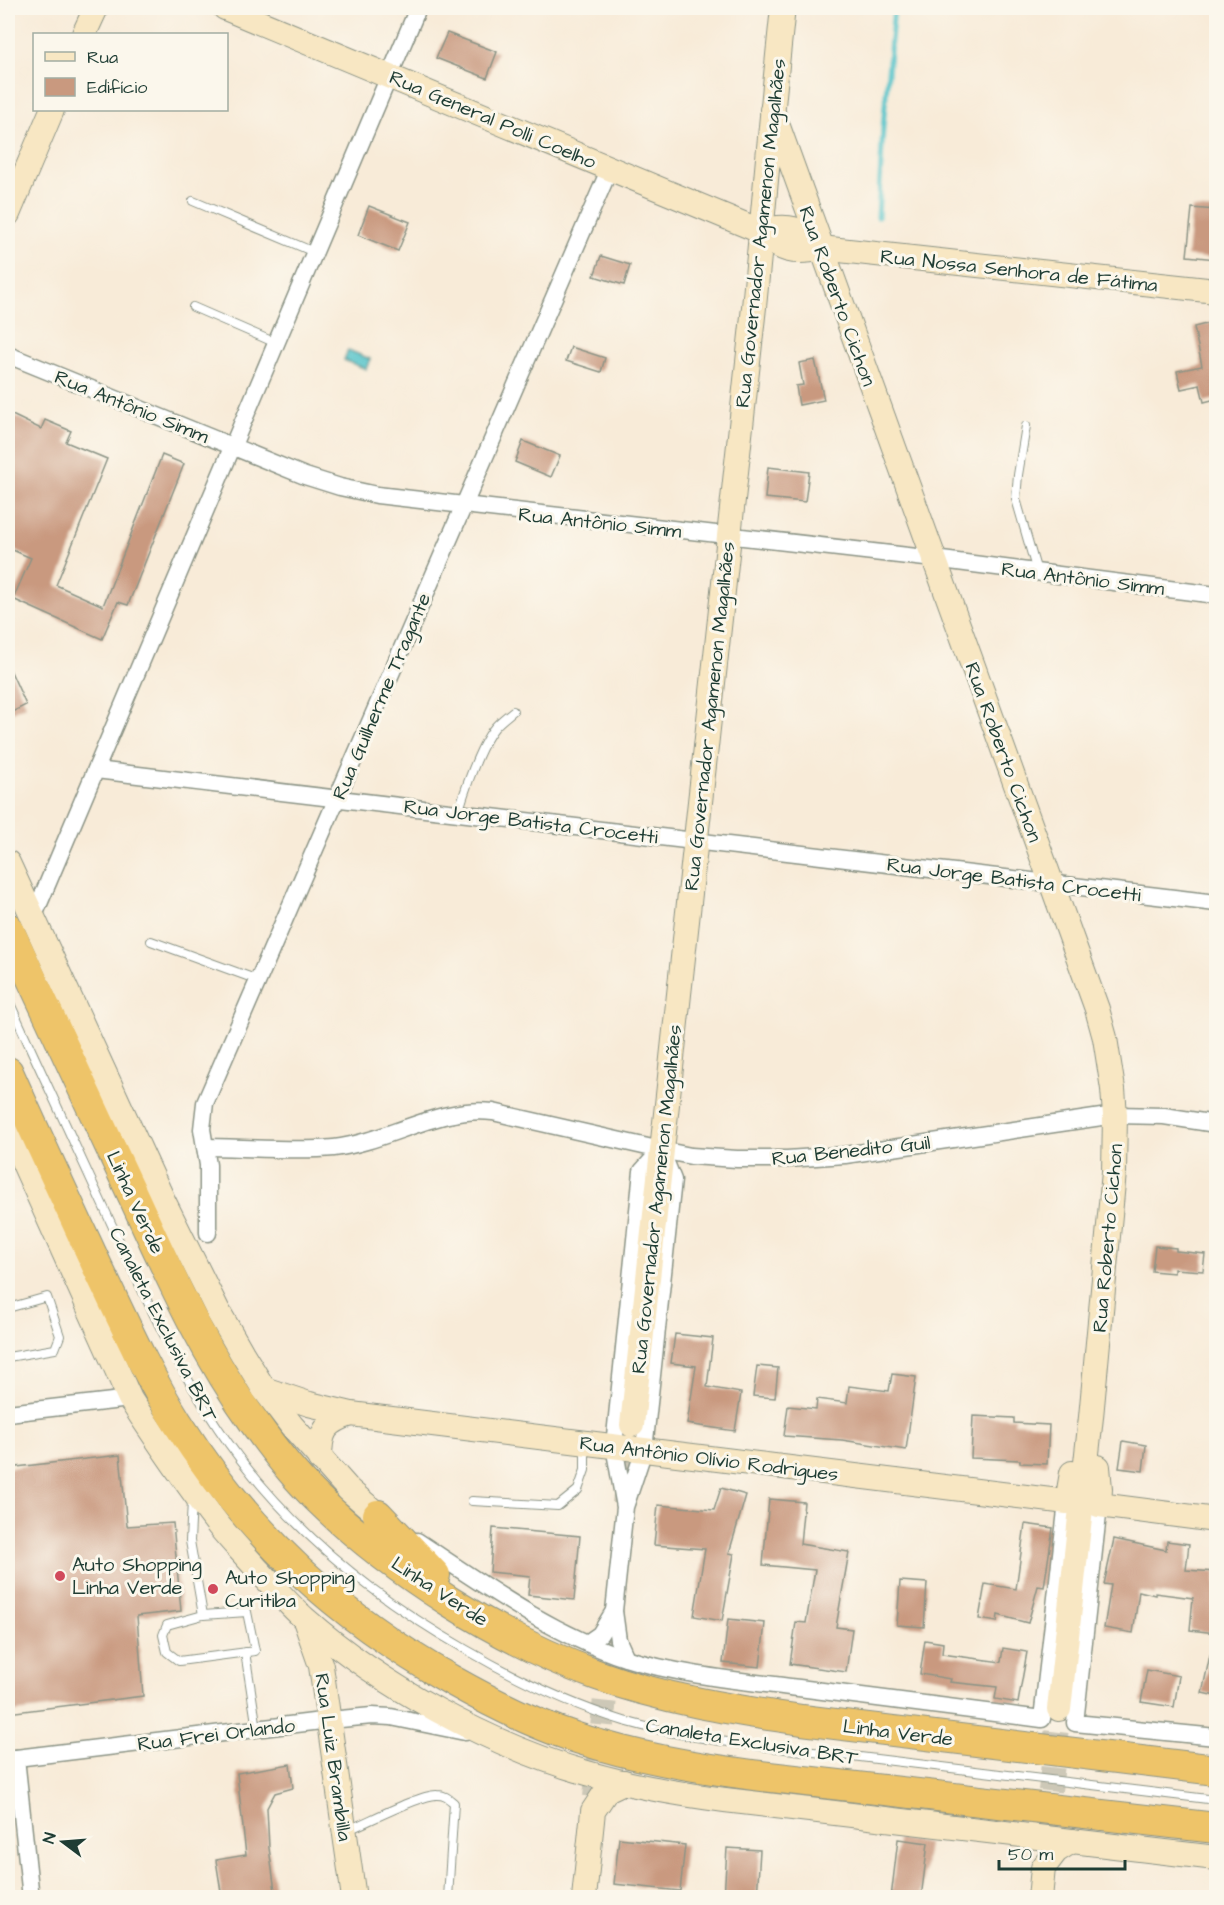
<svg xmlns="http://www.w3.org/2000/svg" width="1224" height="1905" font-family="'Architects Daughter',sans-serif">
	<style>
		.water { fill: #56c4ca; stroke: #3a807f; stroke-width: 1.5 }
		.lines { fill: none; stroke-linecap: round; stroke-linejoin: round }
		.stream { stroke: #56c4ca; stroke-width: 5 }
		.building { fill: #c9997f }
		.secondary-tunnel { stroke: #cdc8b7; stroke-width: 24; stroke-dasharray: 24 12; stroke-linecap: butt }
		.lane-casing { stroke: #8c9486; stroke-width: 10 }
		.street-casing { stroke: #8c9486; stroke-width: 19 }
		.secondary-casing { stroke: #8c9486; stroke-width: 26 }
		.highway-casing { stroke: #8c9486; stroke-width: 32 }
		.lane { stroke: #fff; stroke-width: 8 }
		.street { stroke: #fff; stroke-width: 16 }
		.secondary { stroke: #f8e7c3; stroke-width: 24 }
		.highway { stroke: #eec469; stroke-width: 30 }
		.poi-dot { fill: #d1495b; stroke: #fbf7ec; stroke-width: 2 }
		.labels { text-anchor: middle; stroke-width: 6; stroke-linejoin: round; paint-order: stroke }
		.street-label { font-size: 20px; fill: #1f3d34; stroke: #fbf7ec }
		.poi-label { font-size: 20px; fill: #1f3d34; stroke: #fbf7ec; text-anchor: start }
	</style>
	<rect width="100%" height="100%" fill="#fbf7ec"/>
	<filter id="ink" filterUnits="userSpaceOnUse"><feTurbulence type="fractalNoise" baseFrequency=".0167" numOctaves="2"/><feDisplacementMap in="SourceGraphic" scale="12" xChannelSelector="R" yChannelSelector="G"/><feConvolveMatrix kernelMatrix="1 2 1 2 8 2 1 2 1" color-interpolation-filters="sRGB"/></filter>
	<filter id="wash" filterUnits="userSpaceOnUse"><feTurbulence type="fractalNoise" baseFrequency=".008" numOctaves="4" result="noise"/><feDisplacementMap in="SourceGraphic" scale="24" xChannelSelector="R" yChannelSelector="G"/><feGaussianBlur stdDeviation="1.35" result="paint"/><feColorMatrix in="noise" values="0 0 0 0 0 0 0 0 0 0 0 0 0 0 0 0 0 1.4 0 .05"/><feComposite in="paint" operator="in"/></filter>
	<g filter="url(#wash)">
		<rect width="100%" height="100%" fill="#f8ebd8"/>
		<!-- water -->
		<path class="water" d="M348 350 370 359 366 369 344 360Z"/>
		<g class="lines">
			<!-- stream -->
			<path class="stream" d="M878 217 883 127 894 8"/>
		</g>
		<g id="blocks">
			<!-- building -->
			<g class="building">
				<path d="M447 33 497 52 487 78 436 58Z"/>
				<path d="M369 206 410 222 398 251 358 235Z"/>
				<path d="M1192 208 1216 210V259L1187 256Z"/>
				<path d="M601 256 630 265 624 285 594 276Z"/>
				<path d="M1214 322 1216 333V399L1204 402 1200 385 1181 389 1177 371 1202 366 1194 327Z"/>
				<path d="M571 347 605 358 601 372 566 361Z"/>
				<path d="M815 360 824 400 799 405 796 386 803 385 799 363Z"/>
				<path d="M8 413 41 429 45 420 71 431 66 442 107 459 56 585 103 606 162 455 184 464 128 605 118 602 102 639 13 599 31 558 8 548Z"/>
				<path d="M523 441 560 456 551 477 515 462Z"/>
				<path d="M768 467 809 472 805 502 765 498Z"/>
				<path d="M8 665 26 705 8 714Z"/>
				<path d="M1155 1246 1176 1248V1251L1205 1254 1203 1271 1174 1269V1273L1152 1271Z"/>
				<path d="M675 1334 713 1338 707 1387 741 1393 735 1431 687 1424 696 1366 671 1363Z"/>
				<path d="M757 1366 778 1368 775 1398 753 1396Z"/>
				<path d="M892 1374 916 1377 906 1450 842 1440 784 1436 788 1406 816 1409 817 1399 847 1403 849 1386 889 1391Z"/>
				<path d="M973 1416 1014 1418V1423L1049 1425 1047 1464 1020 1463V1460L971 1458Z"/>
				<path d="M1123 1441 1146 1445 1143 1471 1119 1468Z"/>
				<path d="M120 1455 127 1526 173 1523 181 1611 137 1616 143 1696 8 1713V1468Z"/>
				<path d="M721 1488 746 1495 729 1553 734 1554 722 1621 694 1616 705 1549 654 1545 658 1505 714 1510Z"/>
				<path d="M769 1499 804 1502 800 1544 849 1552 836 1627 852 1629 846 1672 790 1664 796 1622 806 1623 815 1570 763 1565Z"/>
				<path d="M1025 1524 1053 1528 1044 1587 1038 1586 1028 1623 998 1615 997 1622 979 1619 985 1584 1016 1589Z"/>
				<path d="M493 1528 580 1536 574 1600 528 1595 530 1576 490 1572Z"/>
				<path d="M1114 1539 1166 1550 1167 1541 1189 1544 1186 1570 1216 1572V1633L1190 1630 1193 1598 1155 1593V1595L1139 1591 1133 1633 1104 1628 1111 1585 1104 1584Z"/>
				<path d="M900 1581 927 1583 924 1627 897 1625Z"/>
				<path d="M728 1619 765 1623 760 1667 723 1663Z"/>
				<path d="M925 1640 943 1643 942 1654 1001 1662 1003 1648 1027 1652 1018 1703 995 1699 997 1687 950 1682 951 1679 920 1674Z"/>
				<path d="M1210 1655H1216V1696L1202 1693Z"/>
				<path d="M1147 1670 1179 1676 1174 1707 1141 1702Z"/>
				<path d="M290 1764 293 1788 275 1793 267 1808 269 1848 276 1898H222L216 1860 246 1855 237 1773Z"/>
				<path d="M619 1838 685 1845 680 1891 614 1884Z"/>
				<path d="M898 1839 928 1843 921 1898H891Z"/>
				<path d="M727 1848 760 1850 757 1898H724Z"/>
			</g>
		</g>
	</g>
	<g filter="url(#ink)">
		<use href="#blocks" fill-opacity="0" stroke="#8c9486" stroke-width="1.5"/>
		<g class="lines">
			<!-- secondary-tunnel -->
			<g class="secondary-tunnel">
				<path d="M624 1504 632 1428"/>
				<path d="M595 1797 612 1628"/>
				<path d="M1046 1827 1059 1709"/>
			</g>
			<!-- lane casing -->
			<g class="lane-casing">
				<g id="lane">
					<path d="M193 201 314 252"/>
					<path d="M193 307 276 343"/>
					<path d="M1026 426 1018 475 1016 499 1037 572"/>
					<path d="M458 813C465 790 480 745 495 727 500 721 507 716 513 711"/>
					<path d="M151 941 258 980"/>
					<path d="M8 999C42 1074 77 1149 111 1223 143 1293 175 1364 218 1428 280 1521 368 1594 465 1649 515 1678 569 1704 624 1721 701 1743 782 1748 860 1757 979 1772 1098 1786 1216 1800"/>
					<path d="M8 1308 47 1297 60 1336 55 1349 8 1357"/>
					<path d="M192 1501 190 1541 203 1615"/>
					<path d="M472 1501 558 1506 578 1490 585 1470V1446"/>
					<path d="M247 1612 255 1651 179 1661 167 1652 163 1635 167 1625 203 1615Z"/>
					<path d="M245 1652 257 1729"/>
					<path d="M348 1830C366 1823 421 1794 437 1795 445 1795 448 1798 454 1803L448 1898"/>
				</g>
			</g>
			<!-- street casing -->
			<g class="street-casing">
				<g id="street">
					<path d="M8 355 305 476 340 487 377 495 934 559 1216 595"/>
					<path d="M96 770 1216 903"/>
					<path d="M33 918 418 8"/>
					<path d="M205 1147C246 1147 294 1152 334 1148 387 1142 441 1105 493 1112L661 1150 691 1156 737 1159H787L845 1155 1115 1115 1164 1116 1216 1124"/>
					<path d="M208 1233V1165L202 1129 205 1103 610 168"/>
					<path d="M8 1413 130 1399"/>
					<path d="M1099 1505 1075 1723 1216 1737"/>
					<path d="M625 1507 614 1446 642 1171 661 1150 673 1180 644 1450 625 1507 614 1611 618 1640 626 1658"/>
					<path d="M417 1541C484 1585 548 1632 625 1658 678 1675 744 1681 799 1688 880 1699 961 1709 1042 1719L1067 1502"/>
					<path d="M587 1643 600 1634 614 1611"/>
					<path d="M16 1758 31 1898"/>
					<path d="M8 1759 330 1720 372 1716 391 1717 465 1732"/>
				</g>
			</g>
			<!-- secondary casing -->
			<g class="secondary-casing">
				<g id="secondary">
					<path d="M225 8 760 231C779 251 795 255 821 248L1216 291"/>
					<path d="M84 34 96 8"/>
					<path d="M772 110 1097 1009 1105 1038 1113 1089 1115 1115 1114 1172 1091 1417 1059 1709"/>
					<path d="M8 214 52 110"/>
					<path d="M760 231C788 224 802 227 821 248"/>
					<path d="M8 863 163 1200 218 1311 242 1353 264 1389 292 1426 349 1490 378 1515"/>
					<path d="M8 1128 130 1399C158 1442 187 1485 219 1526 231 1541 245 1555 258 1570 273 1586 288 1604 305 1619 381 1686 490 1745 587 1773 632 1786 678 1794 725 1800L1216 1858"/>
					<path d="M264 1389 309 1404 351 1414 1067 1502 1072 1473"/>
					<path d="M632 1425C671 1052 715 680 754 307 764 207 772 107 783 8"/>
					<path d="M320 1459C320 1431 325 1423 351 1414"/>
					<path d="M1098 1467 1100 1489 1099 1505 1216 1520"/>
					<path d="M305 1620 321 1666 354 1898"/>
					<path d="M584 1898 593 1811 607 1790 624 1782"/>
					<path d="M1040 1898 1043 1868 1056 1851 1072 1841"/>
				</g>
			</g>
			<!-- highway casing -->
			<g class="highway-casing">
				<g id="highway">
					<path d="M8 928C50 1018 92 1109 135 1200 170 1276 204 1353 254 1422 273 1449 295 1477 319 1500 393 1572 500 1640 597 1675 663 1699 733 1710 802 1720L1216 1770"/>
					<path d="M8 1072C37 1137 67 1201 97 1266 122 1318 146 1373 177 1422 248 1534 337 1616 453 1681 492 1703 534 1724 577 1738 634 1757 694 1767 753 1775L1216 1828"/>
					<path d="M378 1515 435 1575"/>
				</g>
			</g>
			<!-- lane -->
			<use href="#lane" class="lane"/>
			<!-- street -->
			<use href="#street" class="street"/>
			<!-- secondary -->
			<use href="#secondary" class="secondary"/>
			<!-- highway -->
			<use href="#highway" class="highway"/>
		</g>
	</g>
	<!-- markers -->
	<g class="poi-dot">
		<circle cx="60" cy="1576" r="6"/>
		<circle cx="213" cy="1589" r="6"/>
	</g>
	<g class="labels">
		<!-- street labels -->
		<g class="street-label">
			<text transform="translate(493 119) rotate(23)" y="7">Rua General Polli Coelho</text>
			<text transform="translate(760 233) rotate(-84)" y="7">Rua Governador Agamenon Magalhães</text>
			<text transform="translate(1019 270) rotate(6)" y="7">Rua Nossa Senhora de Fátima</text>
			<text transform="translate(838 296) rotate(70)" y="7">Rua Roberto Cichon</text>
			<text transform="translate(132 406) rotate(22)" y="7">Rua Antônio Simm</text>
			<text transform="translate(600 522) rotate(6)" y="7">Rua Antônio Simm</text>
			<text transform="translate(1083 578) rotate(7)" y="7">Rua Antônio Simm</text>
			<text transform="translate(381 696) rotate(-67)" y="7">Rua Guilherme Tragante</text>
			<text transform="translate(709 716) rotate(-84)" y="7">Rua Governador Agamenon Magalhães</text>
			<text transform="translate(1004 752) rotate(70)" y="7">Rua Roberto Cichon</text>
			<text transform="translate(531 821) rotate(7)" y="7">Rua Jorge Batista Crocetti</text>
			<text transform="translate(1014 879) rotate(7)" y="7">Rua Jorge Batista Crocetti</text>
			<text transform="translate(851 1150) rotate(-6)" y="7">Rua Benedito Guil</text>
			<text transform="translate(656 1199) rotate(-84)" y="7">Rua Governador Agamenon Magalhães</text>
			<text transform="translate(136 1202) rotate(65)" y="7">Linha Verde</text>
			<text transform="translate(1107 1238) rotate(-85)" y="7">Rua Roberto Cichon</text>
			<text transform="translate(164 1324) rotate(63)" y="7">Canaleta Exclusiva BRT</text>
			<text transform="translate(709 1458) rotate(7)" y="7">Rua Antônio Olívio Rodrigues</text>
			<text transform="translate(440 1591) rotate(33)" y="7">Linha Verde</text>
			<text transform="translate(898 1732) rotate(7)" y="7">Linha Verde</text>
			<text transform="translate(216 1734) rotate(-7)" y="7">Rua Frei Orlando</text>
			<text transform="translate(752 1741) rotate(9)" y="7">Canaleta Exclusiva BRT</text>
			<text transform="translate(334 1757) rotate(82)" y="7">Rua Luiz Brambilla</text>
		</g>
		<!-- poi labels -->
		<g class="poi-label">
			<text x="72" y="1571">Auto Shopping<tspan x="72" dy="23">Linha Verde</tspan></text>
			<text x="225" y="1584">Auto Shopping<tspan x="225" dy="23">Curitiba</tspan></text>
		</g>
	</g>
	<!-- margin -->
	<rect width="1224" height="1905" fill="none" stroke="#fbf7ec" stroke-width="30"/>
	<!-- legend -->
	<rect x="33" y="33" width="195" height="78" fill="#fbf7ec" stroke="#a3ada2" stroke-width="1.5"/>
	<rect x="45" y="52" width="30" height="9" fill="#f8e7c3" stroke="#a3ada2" stroke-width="1.5"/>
	<text x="87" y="63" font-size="18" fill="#1f3d34">Rua</text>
	<rect x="45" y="78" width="30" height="18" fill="#c9997f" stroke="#a3ada2" stroke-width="1.5"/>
	<text x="87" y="93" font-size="18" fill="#1f3d34">Edifício</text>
	<!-- north arrow -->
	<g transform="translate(63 1842) rotate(286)" stroke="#fbf7ec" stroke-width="4.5" paint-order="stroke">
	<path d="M0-4.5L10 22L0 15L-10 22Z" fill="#1f3d34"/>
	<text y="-9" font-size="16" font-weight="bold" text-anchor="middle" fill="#1f3d34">N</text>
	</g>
	<!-- scale -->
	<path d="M999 1860v9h126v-9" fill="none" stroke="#1f3d34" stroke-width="3"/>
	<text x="1008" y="1860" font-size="18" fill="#1f3d34" stroke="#fbf7ec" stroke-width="4.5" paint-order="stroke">50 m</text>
</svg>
